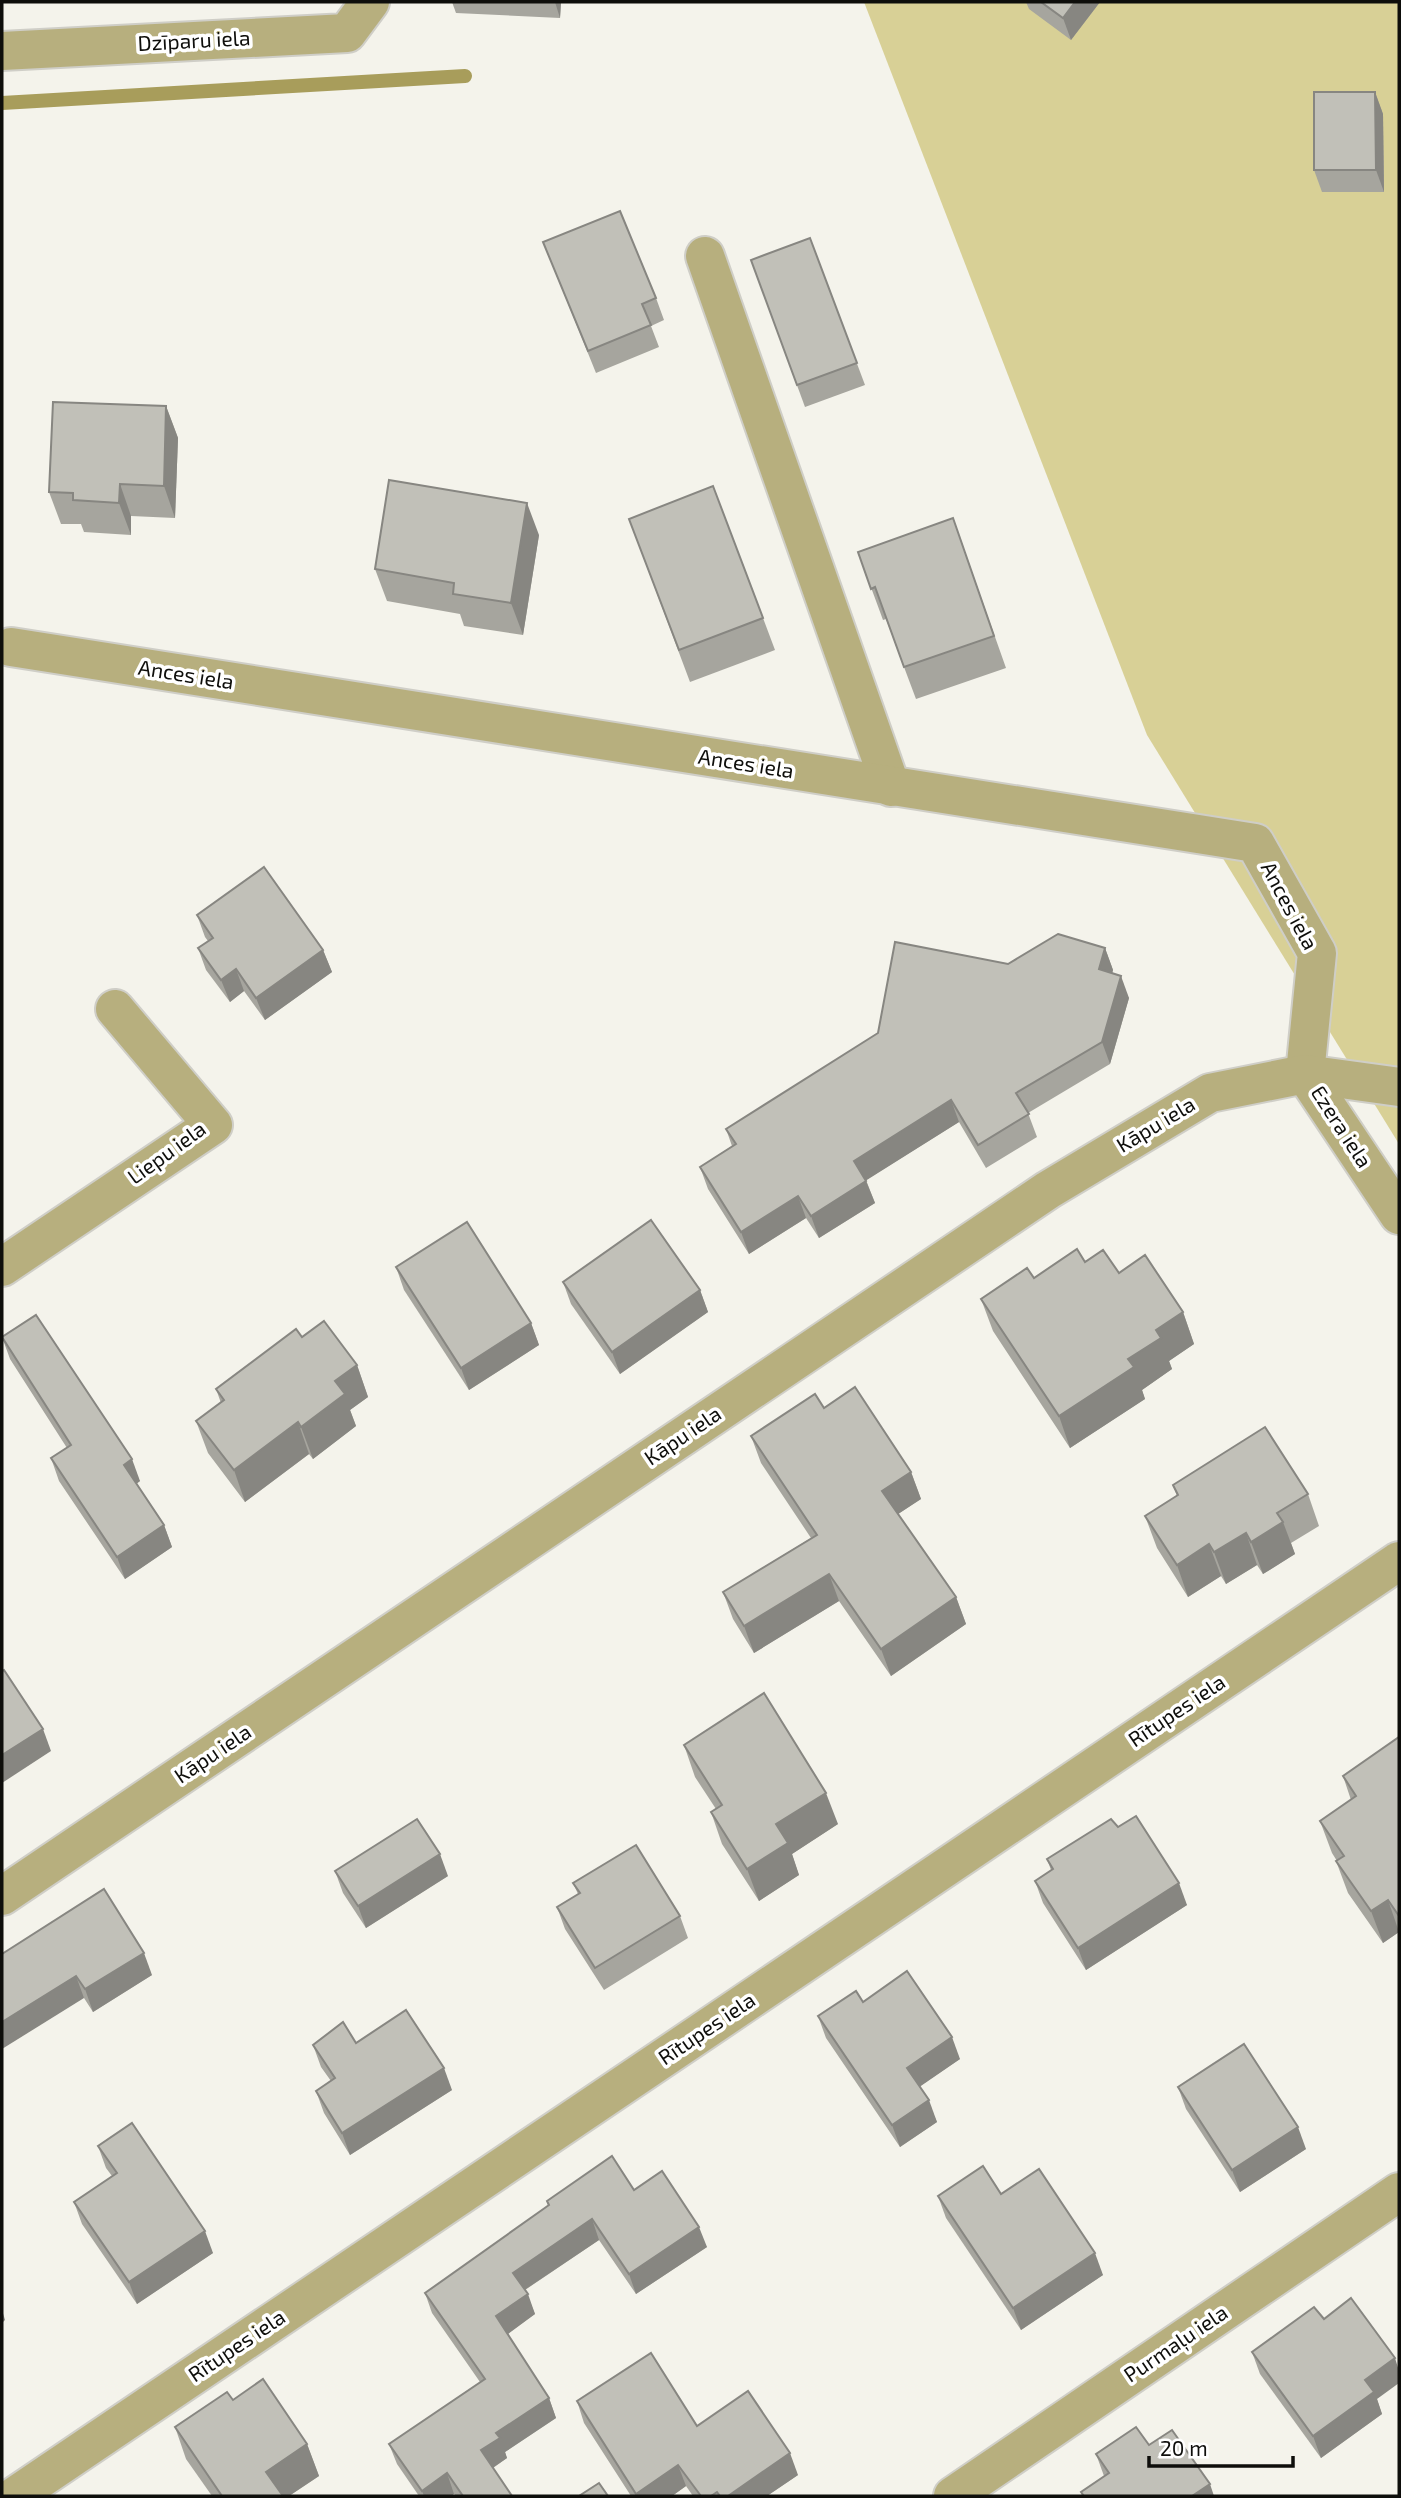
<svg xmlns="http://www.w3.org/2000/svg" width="1401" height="2498" font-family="'Exo 2',sans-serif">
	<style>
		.green { fill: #d8d096 }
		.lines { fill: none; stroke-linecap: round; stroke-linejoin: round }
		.stream { stroke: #a89d5b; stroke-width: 14 }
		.minor-casing { stroke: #cfcec7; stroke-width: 42 }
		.minor { stroke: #b7af7e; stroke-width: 38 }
		.wall { fill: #a6a59e }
		.shaded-wall { fill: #878681 }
		.building { fill: #c1c0b8; stroke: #878681; stroke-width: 2 }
		.labels { text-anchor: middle; stroke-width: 7; stroke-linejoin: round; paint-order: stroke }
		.street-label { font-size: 21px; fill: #0e0e0b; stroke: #fff }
	</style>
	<rect width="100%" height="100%" fill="#f4f3eb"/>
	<!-- green -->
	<path class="green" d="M864 2H1399V1144L1147 735Z"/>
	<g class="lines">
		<!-- stream -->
		<path class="stream" d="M2 103 465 76"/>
		<!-- minor casing -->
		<g class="minor-casing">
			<g id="minor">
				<path d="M2 51 347 33 370 2"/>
				<path d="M705 256 891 787"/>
				<path d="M11 647 1255 843 1317 953 1305 1074 1399 1215"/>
				<path d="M2 1267 213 1125 115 1009"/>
				<path d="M2 1896 1048 1190 1210 1093 1305 1074 1399 1087"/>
				<path d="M15 2496 1399 1561"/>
				<path d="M953 2496 1399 2192"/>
			</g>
		</g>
		<!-- minor -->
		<use href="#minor" class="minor"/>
	</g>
	<!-- wall -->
	<g class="wall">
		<path d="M452 2H561L560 18 456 13Z"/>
		<path d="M1026 2H1100L1071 40 1029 9Z"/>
		<path d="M1375 92 1383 114 1384 192H1322L1314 170Z"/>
		<path d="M810 238 865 385 805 407 751 260Z"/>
		<path d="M543 242 656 298 664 320 651 326 659 347 596 373Z"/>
		<path d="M166 406 178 438 175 518 131 516V535L84 532 81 524H61L49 492Z"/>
		<path d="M953 518 1006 668 916 699 886 619 883 620 858 552Z"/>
		<path d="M629 519 763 618 775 650 690 682Z"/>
		<path d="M539 535 523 635 464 626 460 614 387 601 375 569Z"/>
		<path d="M197 915 323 950 332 972 265 1020 244 991 230 1002 206 970 198 948 208 941 205 937Z"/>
		<path d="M1105 948 1113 970 1112 973 1129 998 1110 1064 1028 1113 1037 1137 986 1168 959 1122 866 1180 875 1203 819 1238 806 1218 749 1254 708 1189 700 1167 732 1146 726 1129 1008 964Z"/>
		<path d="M1085 1262 1119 1273 1183 1312 1194 1344 1169 1361 1172 1369 1142 1390 1145 1399 1070 1448 993 1331 981 1299 1034 1278Z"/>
		<path d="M396 1267 531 1323 539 1345 469 1390 404 1290Z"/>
		<path d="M563 1282 700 1290 708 1312 620 1374 571 1304Z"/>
		<path d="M2 1337 140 1481 136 1484 164 1525 172 1547 125 1579 59 1481 51 1458 67 1448 10 1359Z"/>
		<path d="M302 1337 357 1365 368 1397 350 1410 356 1426 313 1459 309 1454 245 1502 208 1453 196 1421 221 1403 216 1389Z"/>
		<path d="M824 1408 911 1472 921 1499 898 1514 956 1597 966 1624 891 1676 839 1601 754 1653 733 1619 723 1592 811 1538 761 1463 751 1436Z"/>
		<path d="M1173 1485 1308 1494 1319 1526 1291 1543 1295 1554 1263 1574 1257 1565 1226 1584 1221 1576 1188 1597 1157 1548 1145 1516 1177 1496Z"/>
		<path d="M1399 1737V1932L1383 1943 1348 1893 1336 1861H1337L1332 1853 1320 1821 1351 1800 1343 1776Z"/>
		<path d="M684 1745 838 1824 792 1854 799 1875 759 1901 722 1844 711 1812 716 1809 695 1777Z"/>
		<path d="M1118 1827 1187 1905 1086 1970 1043 1903 1035 1881 1051 1870 1047 1859Z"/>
		<path d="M335 1871 448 1876 366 1928 343 1893Z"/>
		<path d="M573 1883 680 1916 688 1938 604 1990 565 1929 557 1907 578 1894Z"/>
		<path d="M2 1954 152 1975 93 2012 84 1998Z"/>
		<path d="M863 2002 960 2059 920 2086 937 2122 900 2147 826 2038 818 2016Z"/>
		<path d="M356 2043 452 2090 350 2155 324 2113 316 2091 331 2081 321 2067 313 2045Z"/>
		<path d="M1178 2087 1306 2149 1240 2192 1186 2109Z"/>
		<path d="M98 2146 213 2253 137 2304 82 2224 74 2202 112 2176 106 2168Z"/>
		<path d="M634 2190 707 2247 636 2294 599 2240 525 2290 535 2314 507 2334 549 2398 556 2418 505 2452 507 2458 493 2468 512 2496H456L454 2494 451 2496H419L397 2464 389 2444 480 2382 432 2313 425 2293 548 2206 547 2201Z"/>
		<path d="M1001 2194 1103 2275 1021 2330 946 2218 938 2196Z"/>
		<path d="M1324 2319 1377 2399 1382 2414 1321 2458 1260 2374 1252 2352Z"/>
		<path d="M233 2400 307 2444 319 2476 289 2496H212L186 2459 175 2427Z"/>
		<path d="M577 2401 697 2426 798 2475 767 2496H693L686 2486 672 2496H631L584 2423Z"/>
		<path d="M1149 2445 1214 2496H1082L1081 2492 1104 2476 1096 2454Z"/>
	</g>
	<!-- shaded-wall -->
	<g class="shaded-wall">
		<path d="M555 2H561L560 18Z"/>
		<path d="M1075 2H1100L1071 40 1063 18Z"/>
		<path d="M1375 92 1383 114 1384 192 1376 170Z"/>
		<path d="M166 406 178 438 175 518 164 486Z"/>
		<path d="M120 484 131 516V535L119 503Z"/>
		<path d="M527 503 539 535 523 635 511 603Z"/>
		<path d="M1105 948 1113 970 1107 991 1099 969Z"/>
		<path d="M323 950 332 972 265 1020 256 998Z"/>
		<path d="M236 969 244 991 230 1002 221 980Z"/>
		<path d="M1121 976 1129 998 1110 1064 1102 1042Z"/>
		<path d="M951 1100 959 1122 862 1183 854 1161Z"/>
		<path d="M866 1181 875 1203 819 1238 811 1216Z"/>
		<path d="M798 1196 806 1218 749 1254 741 1232Z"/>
		<path d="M700 1290 708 1312 620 1374 612 1352Z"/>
		<path d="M1183 1312 1194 1344 1169 1361 1172 1369 1142 1390 1145 1399 1070 1448 1059 1416 1128 1359 1156 1330Z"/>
		<path d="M531 1323 539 1345 469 1390 461 1368Z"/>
		<path d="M357 1365 368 1397 350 1410 356 1426 313 1459 301 1427 335 1381Z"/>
		<path d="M298 1422 309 1454 245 1502 234 1470Z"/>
		<path d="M132 1459 140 1481 132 1487 124 1465Z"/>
		<path d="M911 1472 921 1499 892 1518 882 1491Z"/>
		<path d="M1283 1522 1295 1554 1263 1574 1251 1542Z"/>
		<path d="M164 1525 172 1547 125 1579 117 1557Z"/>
		<path d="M1246 1533 1257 1565 1226 1584 1214 1552Z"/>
		<path d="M1209 1544 1221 1576 1188 1597 1177 1565Z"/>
		<path d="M829 1574 839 1601 754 1653 744 1626Z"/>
		<path d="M956 1597 966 1624 891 1676 881 1649Z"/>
		<path d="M43 1729 51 1751 2 1783V1755Z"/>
		<path d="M826 1793 838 1824 792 1854 799 1875 759 1901 747 1869 776 1824Z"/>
		<path d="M440 1854 448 1876 366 1928 358 1906Z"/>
		<path d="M1179 1883 1187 1905 1086 1970 1078 1948Z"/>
		<path d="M1388 1900 1399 1932 1383 1943 1371 1911Z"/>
		<path d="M144 1953 152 1975 93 2012 85 1989Z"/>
		<path d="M76 1976 84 1998 2 2049V2022Z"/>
		<path d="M952 2037 960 2059 915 2090 907 2068Z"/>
		<path d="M444 2068 452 2090 350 2155 342 2133Z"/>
		<path d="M929 2100 937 2122 900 2147 892 2125Z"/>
		<path d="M1298 2127 1306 2149 1240 2192 1232 2170Z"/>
		<path d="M592 2219 599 2240 520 2293 513 2273Z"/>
		<path d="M699 2227 707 2247 636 2294 629 2274Z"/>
		<path d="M205 2231 213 2253 137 2304 129 2282Z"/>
		<path d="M1095 2253 1103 2275 1021 2330 1013 2308Z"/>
		<path d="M528 2294 535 2314 504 2337 496 2316Z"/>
		<path d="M2 2310 5 2320 2 2323Z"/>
		<path d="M1395 2358 1399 2371V2383L1377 2399 1382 2414 1321 2458 1313 2436 1365 2380Z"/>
		<path d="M549 2398 556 2418 505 2452 507 2458 488 2471 481 2450 496 2433Z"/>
		<path d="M307 2444 319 2476 289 2496H275L266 2472Z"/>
		<path d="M790 2453 798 2475 767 2496H728Z"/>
		<path d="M678 2465 686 2486 672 2496H637L636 2494Z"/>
		<path d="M447 2473 454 2494 451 2496H424L422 2491Z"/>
		<path d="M1210 2484 1214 2496H1192Z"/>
	</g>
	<!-- building -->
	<g class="building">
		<path d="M1041 2H1075L1063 18Z"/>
		<path d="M1314 92H1375L1376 170H1314Z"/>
		<path d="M620 211 656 298 642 304 651 325 588 351 543 242Z"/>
		<path d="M810 238 857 363 797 385 751 260Z"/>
		<path d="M53 402 166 406 164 486 120 484 119 503 73 500V493L49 492Z"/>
		<path d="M389 480 527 503 511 603 453 594 454 583 375 569Z"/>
		<path d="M713 486 763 618 679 650 629 519Z"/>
		<path d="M953 518 994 636 904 667 875 587 871 589 858 552Z"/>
		<path d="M264 867 323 950 256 998 236 969 221 980 198 948 213 938 197 915Z"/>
		<path d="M1058 934 1105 948 1099 969 1121 976 1102 1042 1016 1093 1029 1114 978 1145 951 1100 854 1161 866 1181 811 1216 798 1196 741 1232 700 1167 736 1144 726 1129 878 1033 895 942 1008 964Z"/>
		<path d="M651 1220 700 1290 612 1352 563 1282Z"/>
		<path d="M467 1222 531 1323 461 1368 396 1267Z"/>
		<path d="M1077 1249 1085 1262 1103 1250 1119 1273 1145 1255 1183 1312 1156 1330 1161 1338 1128 1359 1134 1367 1059 1416 981 1299 1027 1268 1034 1278Z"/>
		<path d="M36 1315 132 1459 124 1465 164 1525 117 1557 51 1458 71 1445 2 1337Z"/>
		<path d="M324 1321 357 1365 335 1381 345 1394 301 1427 298 1422 234 1470 196 1421 224 1400 216 1389 296 1329 302 1337Z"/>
		<path d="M855 1387 911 1472 882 1491 956 1597 881 1649 829 1574 744 1626 723 1592 817 1535 751 1436 815 1394 824 1408Z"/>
		<path d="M1265 1427 1308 1494 1277 1513 1283 1522 1251 1542 1246 1533 1214 1552 1209 1544 1177 1565 1145 1516 1178 1495 1173 1485Z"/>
		<path d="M4 1670 43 1729 2 1755V1671Z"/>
		<path d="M764 1693 826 1793 776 1824 788 1843 747 1869 711 1812 722 1805 684 1745Z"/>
		<path d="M1399 1737V1916L1388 1900 1371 1911 1336 1861 1344 1856 1320 1821 1356 1796 1343 1776Z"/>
		<path d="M1136 1816 1179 1883 1078 1948 1035 1881 1053 1869 1047 1859 1111 1819 1118 1827Z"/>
		<path d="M417 1819 440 1854 358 1906 335 1871Z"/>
		<path d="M636 1845 680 1916 595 1968 557 1907 580 1893 573 1883Z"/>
		<path d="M104 1889 144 1953 85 1989 76 1976 2 2022V1954Z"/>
		<path d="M907 1971 952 2037 907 2068 929 2100 892 2125 818 2016 856 1991 863 2002Z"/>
		<path d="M406 2010 444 2068 342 2133 316 2091 335 2078 313 2045 343 2022 356 2043Z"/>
		<path d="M1244 2044 1298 2127 1232 2170 1178 2087Z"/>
		<path d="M132 2123 205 2231 129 2282 74 2202 117 2173 98 2146Z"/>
		<path d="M612 2156 634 2190 662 2171 699 2227 629 2274 592 2219 513 2273 528 2294 496 2316 549 2398 496 2433 500 2438 481 2450 512 2496H463L447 2473 422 2491 389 2444 485 2379 425 2293 549 2205 547 2201Z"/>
		<path d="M983 2166 1001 2194 1039 2169 1095 2253 1013 2308 938 2196Z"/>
		<path d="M1351 2298 1395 2358 1365 2380 1374 2392 1313 2436 1252 2352 1314 2307 1324 2319Z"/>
		<path d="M651 2353 697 2426 748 2391 790 2453 728 2496H720L717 2492 711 2496H701L678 2465 636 2494 577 2401Z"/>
		<path d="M263 2379 307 2444 266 2472 283 2496H222L175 2427 227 2392 233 2400Z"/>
		<path d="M1136 2427 1149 2445 1172 2430 1210 2484 1192 2496H1084L1081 2492 1109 2473 1096 2454Z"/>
		<path d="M599 2483 608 2496H579Z"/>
	</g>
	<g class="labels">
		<!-- street labels -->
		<g class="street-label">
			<text transform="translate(194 41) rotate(-3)" y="7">Dzīparu iela</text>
			<text transform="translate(186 675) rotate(9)" y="7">Ances iela</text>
			<text transform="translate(746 764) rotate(9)" y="7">Ances iela</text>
			<text transform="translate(1289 906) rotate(62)" y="7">Ances iela</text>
			<text transform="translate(1156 1125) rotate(-31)" y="7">Kāpu iela</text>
			<text transform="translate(1341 1127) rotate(57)" y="7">Ezera iela</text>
			<text transform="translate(167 1153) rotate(-36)" y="7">Liepu iela</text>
			<text transform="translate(683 1436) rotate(-34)" y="7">Kāpu iela</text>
			<text transform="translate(1177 1711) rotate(-34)" y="7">Rītupes iela</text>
			<text transform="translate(213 1754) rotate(-34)" y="7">Kāpu iela</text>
			<text transform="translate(707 2029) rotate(-34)" y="7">Rītupes iela</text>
			<text transform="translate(1176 2344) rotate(-34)" y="7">Purmaļu iela</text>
			<text transform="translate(237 2346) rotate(-34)" y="7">Rītupes iela</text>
		</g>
	</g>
	<!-- border -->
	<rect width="1401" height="2498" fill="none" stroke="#0e0e0b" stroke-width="7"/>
	<!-- scale -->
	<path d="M1149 2456v10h144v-10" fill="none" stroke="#0e0e0b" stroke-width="3.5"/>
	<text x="1160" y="2456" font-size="21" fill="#0e0e0b" stroke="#ffffff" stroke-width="5" paint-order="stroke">20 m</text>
</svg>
